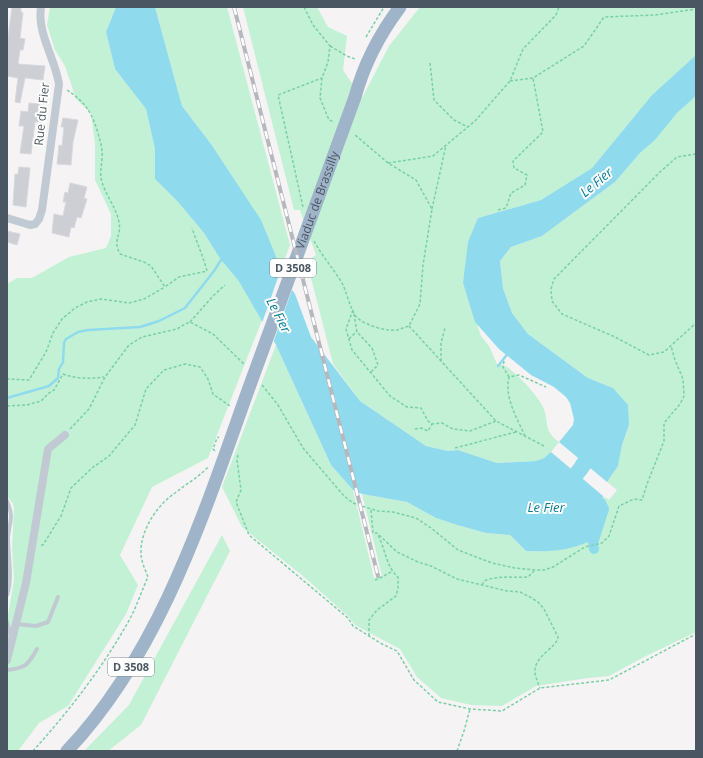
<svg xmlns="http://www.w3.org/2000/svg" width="703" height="758" font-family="'Open Sans',sans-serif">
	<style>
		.green { fill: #c3f1d5 }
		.water { fill: #90daee }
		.pier { fill: #f5f3f3 }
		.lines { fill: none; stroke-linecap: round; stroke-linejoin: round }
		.stream { stroke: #90daee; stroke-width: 2.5 }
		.canal { stroke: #90daee; stroke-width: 10 }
		.river { stroke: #90daee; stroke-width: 16 }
		.building { fill: #cdcfd5; stroke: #d7d9de }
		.path { stroke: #7ad0a6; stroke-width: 1.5; stroke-dasharray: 3 2; stroke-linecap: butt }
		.service { stroke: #c1cad2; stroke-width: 4 }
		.minor { stroke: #c1cad2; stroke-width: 8 }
		.trunk { stroke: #9fb4c9; stroke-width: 13 }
		.rail-casing { stroke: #b5b8bd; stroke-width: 4 }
		.rail { stroke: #fff; stroke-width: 2.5; stroke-dasharray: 8; stroke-linecap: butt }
		.labels { text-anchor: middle; stroke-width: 4; stroke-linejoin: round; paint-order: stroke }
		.shield { fill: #fff; stroke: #808990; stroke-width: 1 }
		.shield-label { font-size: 11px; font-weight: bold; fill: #4a5661 }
		.street-label { font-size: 12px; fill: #4a5661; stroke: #fff }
		.water-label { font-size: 13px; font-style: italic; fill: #0c7c9b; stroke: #fff }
	</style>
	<rect width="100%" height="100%" fill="#f5f3f3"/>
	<!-- green -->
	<g class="green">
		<path d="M50 7H116L106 32 115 69 146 109 155 149V179L178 202 204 233 221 260 238 280 262 320 208 458 152 487 120 555 138 585 126 614 68 706 39 723 18 751H7V618L8 617V615L14 580 12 549 14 509 13 504 7 496V284L17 278H32L69 257 106 248 111 236V214L95 180V144L91 113 76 99 65 66 55 50 47 25Z"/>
		<path d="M155 7H227L290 245 280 272 275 254 211 144 182 106Z"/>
		<path d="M243 7H317L328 27 347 36 343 70 362 98 389 46 420 7H696V55L652 95 592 168 541 200 478 218 463 283 481 336 489 346 497 364C499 364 501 364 503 365 513 368 539 397 543 407 550 423 542 429 559 442L551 452 544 458 536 461 497 463 458 450 448 451 426 446 360 401 333 364 307 262 316 255 300 210H294Z"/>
		<path d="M696 96V632L644 657 609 676 588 678 536 686 502 706 471 705 441 698 417 677 400 649 355 625 349 617 303 576 242 527 222 487 276 345 331 465 353 490 374 578 382 576 362 494 407 502 436 518 457 525 486 533 510 535 526 551C546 552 561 550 580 545L599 512 603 496 609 500 617 490 607 482 618 466 622 445 629 425 613 388 588 378 528 334 512 313 503 288 500 261 511 247 542 236 615 182 640 153 655 140 677 113Z"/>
		<path d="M222 535 230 551 141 725 108 751H84L129 705Z"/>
	</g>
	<!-- water -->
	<g class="water">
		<path d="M116 7H155L182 106 211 144 261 220 275 254 280 272 295 294 311 337 360 401 426 446 448 451 458 450 497 463 536 461 544 458 551 452 603 496 590 541C569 551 548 552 526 551L510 535 486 533 457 525 436 518 407 502 362 494 353 490 331 465 276 345 238 280 221 260 204 233 178 202 155 179V149L146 109 115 69 106 32Z"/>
		<path d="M696 55V96L677 113 655 140 640 153 615 182 542 236 511 247 500 261 503 288 512 313 528 334 588 378 613 388 628 405 629 425 622 445 618 466 607 482 559 442 573 425 574 419 570 403 566 397 554 387 531 375 499 349 475 322 463 283 468 242 478 218 541 200 592 168 652 95Z"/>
	</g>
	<!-- pier -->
	<path class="pier" d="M281 269 293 287 273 343 262 323Z"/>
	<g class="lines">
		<!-- stream -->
		<g class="stream">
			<path d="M498 366 509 352"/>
			<path d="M7 398 49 386 58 378 59 369 63 362 64 343 66 339 78 332 88 330 140 327 159 321 185 308 214 271 221 260H223"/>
		</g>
		<!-- canal -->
		<path class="canal" d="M591 497 601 503 604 509 593 543 594 549"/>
		<!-- river -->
		<path class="river" d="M562 489C575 478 588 460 595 444"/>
	</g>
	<!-- building -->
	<g class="building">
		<path d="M12 7H21V12L23 13 20 38 25 39 23 50H20L18 64 45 66 43 80 25 78 20 103 15 102 18 78 7 76V45Z"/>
		<path d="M29 103 40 104 38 122H35L31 154 20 153 24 126H19L21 111 28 112Z"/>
		<path d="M63 118 78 120 73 142 71 165 57 164 59 145 62 146 64 127H61Z"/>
		<path d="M19 167 30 168 26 207 13 205 15 174H18Z"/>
		<path d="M70 183 87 187 84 198 87 199 81 218 77 217 74 228 71 227 69 237 52 233 54 214 63 216 66 202H63L65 192 68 193Z"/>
		<path d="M7 231 20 234 17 245 7 242Z"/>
	</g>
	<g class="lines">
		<!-- path -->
		<g class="path">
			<path d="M304 7 313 25 330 46 328 62 322 78 320 98 329 120 334 122"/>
			<path d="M366 37 384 7"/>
			<path d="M330 46C339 51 346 57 356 59"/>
			<path d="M430 63 434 100 454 120 468 127"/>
			<path d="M510 81 533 78 584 46 604 17 655 15 696 9"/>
			<path d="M67 90C86 103 91 111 98 133 100 141 103 149 102 158 102 166 99 173 102 182 106 196 116 207 119 222 122 236 112 239 120 254L144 262 151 266 165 287 179 277 207 271C203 256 197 243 192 228"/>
			<path d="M696 154 677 157 660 172 554 279 551 289 552 301 562 314 615 337 649 355 664 352 696 323"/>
			<path d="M388 163 433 156 475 121 510 81 523 49 556 15 559 7"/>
			<path d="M303 207 278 95 322 78"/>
			<path d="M432 209 446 145"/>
			<path d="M498 210 506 208 511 193 525 185 527 175 514 168 513 161 543 132 533 78"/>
			<path d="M314 241C322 256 333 268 342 283 347 293 349 305 355 315 360 324 387 332 397 330 401 329 405 327 409 326L420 304 423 265 432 209 416 180 388 163 354 134"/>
			<path d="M353 310 346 329 352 350 390 396 407 407 421 408 428 421 432 424 442 423 453 429 470 431 496 421"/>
			<path d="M354 314 357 332 372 348 378 365 371 372"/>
			<path d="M190 322 213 296 225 285"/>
			<path d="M409 326 496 421 544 446"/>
			<path d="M349 339 357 331"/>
			<path d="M441 361V343L445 328"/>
			<path d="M504 361 503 367 509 377"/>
			<path d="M7 380 8 379 29 380 46 352 53 333 62 319 75 308 87 302 101 299 129 303 144 299 165 287"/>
			<path d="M262 385 278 405 303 448 344 496 353 503 365 507 378 511 393 512 416 518 431 528 458 550 492 563 515 568 535 570H544L553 567 585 547 602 543 609 536 619 506 634 499 642 500 647 484 664 441V423L680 404 684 396 683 379 675 360 671 346"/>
			<path d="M7 406 27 405 41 401 49 393 54 390 63 374C77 379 89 379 104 377"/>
			<path d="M70 429 89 409 105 377 129 345 142 337 177 329 185 324 190 322 213 334 245 365"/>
			<path d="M415 429 421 428 428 431 432 424"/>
			<path d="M525 436C517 418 504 397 509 377L519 375 546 387"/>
			<path d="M455 448 516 432"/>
			<path d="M215 451 213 449 217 438 219 437"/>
			<path d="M238 455 237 460 241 490 236 502 249 535 348 618 353 626 382 644 397 651 414 680 438 702 470 709 502 711 540 688 609 680 696 634"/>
			<path d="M371 510 373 533H377L397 552 418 562 431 566 457 579 507 591 520 592 530 597 538 602 544 609 558 637C557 648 533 656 535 673 536 678 538 684 540 688"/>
			<path d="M41 545H43L61 516 71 488 92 468 109 456 135 425 146 389 164 370 185 364 200 367 208 379 213 394 230 406"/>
			<path d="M375 580 380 578 391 572"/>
			<path d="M482 585 484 581C498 575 513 578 528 577L534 571"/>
			<path d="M369 636V620L377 610 396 596 398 588V577C386 567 385 548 378 535"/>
			<path d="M33 751C68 712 101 670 127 624 136 609 141 592 148 577 145 569 141 561 141 553 140 531 157 505 175 493 186 484 199 477 209 466"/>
			<path d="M457 751 464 731 470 709"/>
		</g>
		<!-- service -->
		<g class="service">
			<path d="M7 501C9 506 11 511 11 516 11 524 8 531 8 538 8 557 13 577 7 595"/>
			<path d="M7 622 11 637"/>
			<path d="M16 624 36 626 48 622 58 597"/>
			<path d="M7 670C26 668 28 665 37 649"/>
		</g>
		<!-- minor -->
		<g class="minor">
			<path d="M7 218 30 225 35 224 39 219 42 210 59 84C55 58 37 34 41 7"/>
			<path d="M7 660 26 583 48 449 65 435"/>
		</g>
		<!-- trunk -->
		<path class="trunk" id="s1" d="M67 751C159 654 202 519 246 396 282 296 319 197 355 97 364 64 379 35 400 7"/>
		<!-- rail casing -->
		<g class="rail-casing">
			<path id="rail" d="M234 7 378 576"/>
		</g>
		<!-- rail -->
		<use href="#rail" class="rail"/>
	</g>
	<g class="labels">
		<!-- shield labels -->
		<g class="shield">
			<rect x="270" y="259" width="46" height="18" rx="3"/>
			<rect x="108" y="658" width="46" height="18" rx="3"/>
		</g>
		<g class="shield-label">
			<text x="293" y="272">D 3508</text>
			<text x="131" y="671">D 3508</text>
		</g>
		<!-- street labels -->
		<g class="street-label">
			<text transform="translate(42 114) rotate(-84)" y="4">Rue du Fier</text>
			<text dy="4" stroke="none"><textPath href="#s1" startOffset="609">Viaduc de Brassilly</textPath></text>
		</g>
		<!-- water labels -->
		<g class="water-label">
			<text transform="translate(596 182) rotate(-40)" y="5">Le Fier</text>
			<text transform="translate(279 315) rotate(63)" y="5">Le Fier</text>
			<text x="546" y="512">Le Fier</text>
		</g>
	</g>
	<!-- border -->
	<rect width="703" height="758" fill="none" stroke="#4a5661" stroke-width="16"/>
</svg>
